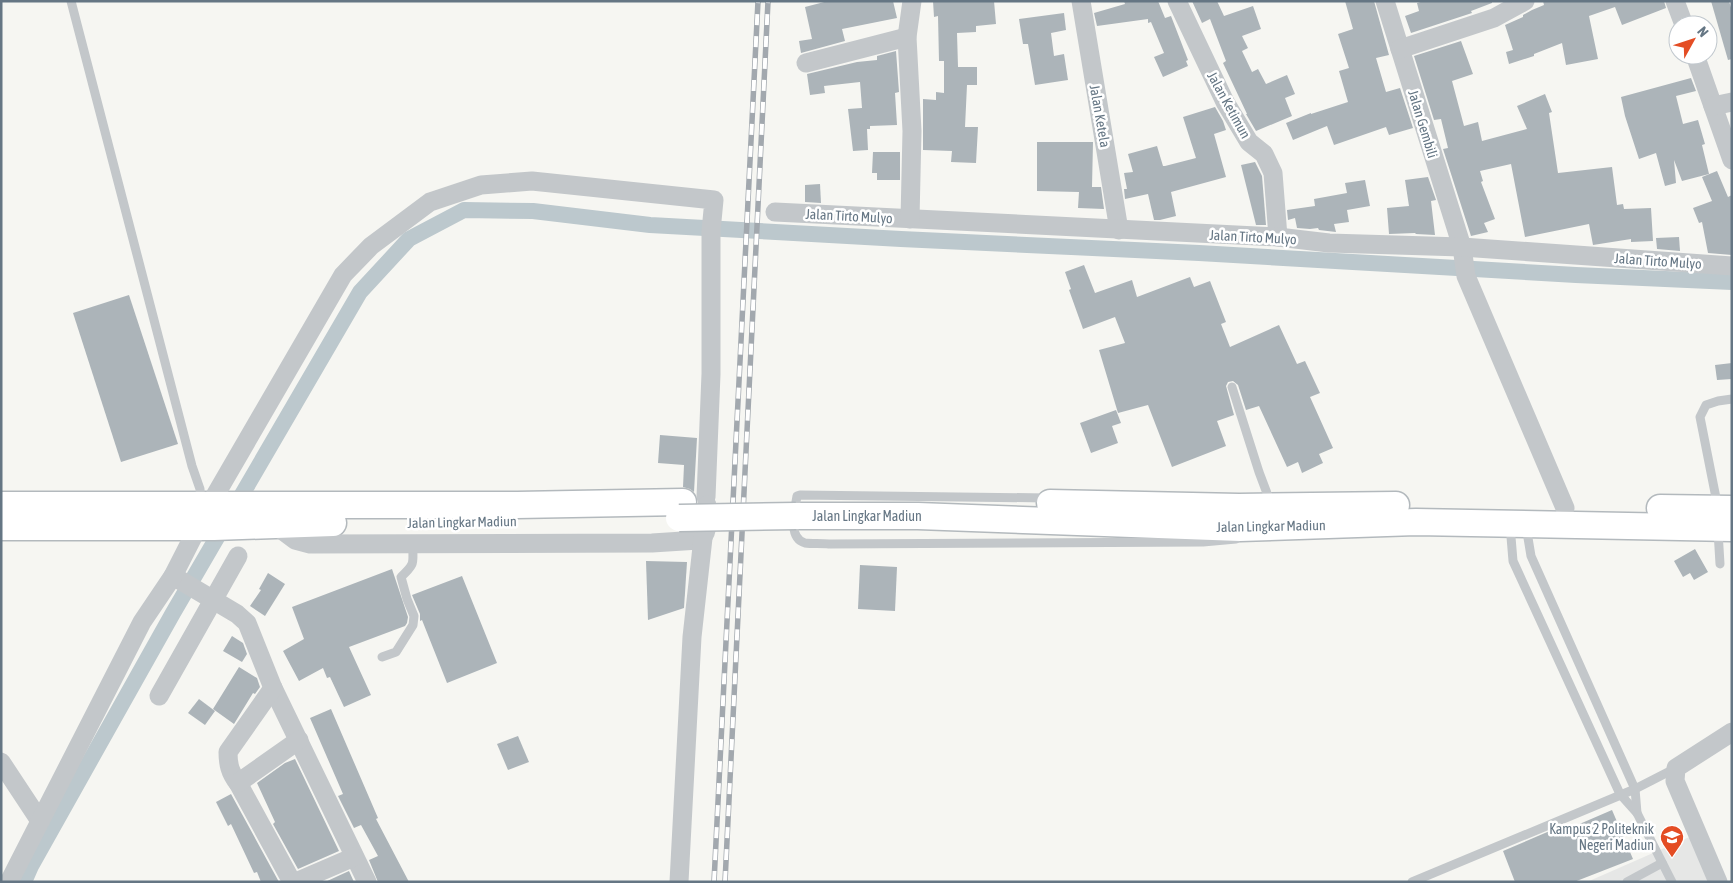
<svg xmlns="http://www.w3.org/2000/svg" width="1733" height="883" font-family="'Asap Condensed',sans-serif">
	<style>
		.built { fill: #e6e7e6 }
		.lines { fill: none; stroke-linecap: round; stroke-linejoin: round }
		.canal { stroke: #bcc8cd; stroke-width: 16 }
		.building { fill: #acb4b9 }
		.secondary-casing { stroke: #b3b9bd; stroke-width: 29 }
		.lane { stroke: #c3c7ca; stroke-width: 9 }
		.street { stroke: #c3c7ca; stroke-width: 19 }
		.secondary { stroke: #fff; stroke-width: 26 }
		.rail-casing { stroke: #a2a8ae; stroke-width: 5.5 }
		.rail { stroke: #fff; stroke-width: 4; stroke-dasharray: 11; stroke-linecap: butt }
		.secondary-bridge-casing { stroke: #b3b9bd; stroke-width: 29; stroke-linecap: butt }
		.secondary-bridge { stroke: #fff; stroke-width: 26 }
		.labels { text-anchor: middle; stroke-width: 5; stroke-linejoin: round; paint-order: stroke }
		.street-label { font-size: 14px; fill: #657684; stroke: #fff }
		.poi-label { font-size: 14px; fill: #657684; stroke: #fff; text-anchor: end }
	</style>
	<rect width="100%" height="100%" fill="#f6f6f2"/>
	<!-- built -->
	<path class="built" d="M1694 835 1714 882H1587Z"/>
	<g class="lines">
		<!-- canal -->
		<path class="canal" d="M24 882 31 866 173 613 360 292 409 239 464 210 533 211 650 225 901 239 1199 253 1576 275 1732 282"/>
	</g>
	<!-- building -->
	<g class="building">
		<path d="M828 1H893L897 18 842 29 845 41 801 53 799 41 812 39 805 7Z"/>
		<path d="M933 1H994L996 24 976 26V32L957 33 958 67H977V85H967L965 127H978L976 163 951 162 952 151 923 150V99L936 100V92L944 93V61H939L938 16 934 17Z"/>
		<path d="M1124 1H1158L1165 18 1171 16 1188 60 1186 61 1188 66 1163 77 1154 57 1164 53 1151 22 1148 23V19L1097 26 1094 13 1125 4Z"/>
		<path d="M1192 1H1217L1224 16 1253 6 1261 29 1242 36 1248 48 1242 51 1252 72 1258 69 1266 84 1287 75 1295 94 1285 98 1292 116 1256 131 1246 114H1247L1223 63 1226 61 1210 19 1202 23Z"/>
		<path d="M1345 1H1374L1389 55 1376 58 1386 92 1400 88 1413 128 1389 135 1386 127 1334 145 1327 126 1293 140 1286 123 1311 113V114L1348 102 1339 71 1349 68 1338 34 1353 29Z"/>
		<path d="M1424 1H1492V3L1471 11 1472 13 1411 33 1405 16 1419 11 1417 3Z"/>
		<path d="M1543 1H1664L1666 8 1622 25 1615 7 1589 16 1598 59 1566 65 1562 43 1534 54V56L1509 64 1506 52 1513 50 1505 25 1523 17V15L1532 10 1544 5Z"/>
		<path d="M1711 1H1729L1732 11V59L1728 60Z"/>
		<path d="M1064 13 1066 30 1051 33 1054 56 1064 54 1068 80 1035 85 1028 44H1023L1019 19Z"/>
		<path d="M1461 41 1473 74 1452 81 1464 126 1478 122 1482 141 1527 129 1517 106 1545 94 1552 112 1549 113 1558 173 1612 167 1617 205 1623 204 1624 209 1651 208 1653 241 1631 242V239L1593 245 1589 224 1525 237 1511 164 1480 171 1483 181 1481 182 1495 219 1484 223 1488 232 1471 236 1443 149 1448 148 1441 119 1434 120 1414 56Z"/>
		<path d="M896 51 899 92 895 93 897 125 870 126V129H867L868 150 853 151 848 109 862 108 860 82 824 86 825 93 810 95 807 74 857 62 877 60V56Z"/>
		<path d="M1691 78 1696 91 1676 96 1683 124 1698 120 1705 144 1702 145 1709 174 1682 181 1674 160 1676 183 1665 186 1656 153 1639 159 1625 116 1621 97Z"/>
		<path d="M1215 107 1223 121 1226 130 1214 134 1226 177 1171 192 1176 216 1160 220H1154L1148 194 1125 199 1124 189H1127L1124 173 1133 172 1128 154 1157 146 1163 166H1165L1196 158 1183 117Z"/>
		<path d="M1037 142H1093L1092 187H1101L1104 209 1078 208 1079 192 1037 191Z"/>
		<path d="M873 152H900V180H877V173H872Z"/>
		<path d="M1255 162 1262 176 1266 225H1256L1241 165Z"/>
		<path d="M1717 171 1728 197 1732 195V255L1708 253 1702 222 1699 223 1693 208 1712 201 1702 177Z"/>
		<path d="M1428 177 1436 200 1431 201 1435 235 1416 234 1415 233 1389 234 1387 208 1409 206 1405 180Z"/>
		<path d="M1365 180 1370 206 1347 210 1349 222 1334 224 1336 232 1319 230 1318 228 1310 229 1297 228 1295 218 1288 220 1287 210 1315 206 1314 199 1347 193 1345 183Z"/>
		<path d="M820 184 821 203 805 202V185Z"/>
		<path d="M1679 237 1680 251 1657 249 1656 238Z"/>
		<path d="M1084 265 1095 293 1132 280 1137 297 1190 277 1194 287 1210 281 1226 322 1221 324 1230 347 1279 325 1297 364 1305 361 1320 393 1310 397 1333 448 1319 454 1323 463 1302 473 1298 462 1287 467 1259 406 1246 410 1238 385 1233 381 1228 382 1226 386 1234 415 1217 421 1226 446 1172 467 1148 405 1118 413 1099 350 1125 343 1115 317 1083 329 1069 290 1071 289 1065 272Z"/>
		<path d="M129 295 178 444 121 462 73 313Z"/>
		<path d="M1732 363V379L1717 380 1715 365Z"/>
		<path d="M1116 410 1121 423 1112 426 1118 443 1091 453 1080 423Z"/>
		<path d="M660 435 697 438 694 492 690 489 683 487 684 465 658 463Z"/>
		<path d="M1695 549 1708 572 1694 580 1690 573 1683 577 1674 561Z"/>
		<path d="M646 561 687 562 684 608 648 620Z"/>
		<path d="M860 565 897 567 895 611 858 609Z"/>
		<path d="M392 569 408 617 407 623 405 626 349 647 371 695 344 707 330 677 327 678 323 668 299 681 283 651 304 639 292 607Z"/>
		<path d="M268 573 285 584 265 616 250 606 261 590 259 589Z"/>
		<path d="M462 576 497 663 447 683 422 620 420 621V614L412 595Z"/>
		<path d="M232 636 243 643 247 654 242 662 223 651Z"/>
		<path d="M239 667 257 678 260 687 255 694 253 693 234 724 213 709Z"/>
		<path d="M199 699 215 711 205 725 188 713Z"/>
		<path d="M331 709 378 818 376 819 409 882H378L369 860 378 856 361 825 354 828 338 796 343 794 310 718Z"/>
		<path d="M518 736 529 762 508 770 497 744Z"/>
		<path d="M295 759 339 851 298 869 273 824 275 822 257 783 285 763Z"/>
		<path d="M231 794 279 882H261L257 872 254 873 231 824 228 826 216 802Z"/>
		<path d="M1612 810 1633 859 1574 882H1515L1503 851 1559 827 1561 832Z"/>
		<path d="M349 871 354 882H325Z"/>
	</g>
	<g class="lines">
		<!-- secondary casing -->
		<g class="secondary-casing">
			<g id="secondary">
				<path d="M1050 503 1239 507 1396 505"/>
				<path d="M1 505H517L683 502"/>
				<path d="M1660 508 1732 509"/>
				<path d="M796 516H918L1240 528 1416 522 1732 528"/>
				<path d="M1 527H214L333 523"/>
			</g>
		</g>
		<!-- lane -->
		<g class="lane">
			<path d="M71 1 192 466 200 489 201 503"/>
			<path d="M1232 387 1259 472 1271 504"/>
			<path d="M1048 498 800 495 797 496C795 509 787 538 805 543 812 544 821 543 829 544L1203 542 1236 539"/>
			<path d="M1718 508 1700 417 1706 405 1718 401 1732 399"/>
			<path d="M1510 525 1513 561 1620 794 1637 813 1672 882"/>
			<path d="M1526 526 1531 556 1635 789 1637 813"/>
			<path d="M1718 531 1720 564"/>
			<path d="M382 657 396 652 413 625 414 616 407 599 401 577C417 562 412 563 413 544"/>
			<path d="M1412 882 1635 789 1676 768"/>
			<path d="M1627 882 1662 863"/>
		</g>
		<!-- street -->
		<g class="street">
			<path d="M1081 1 1119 230"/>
			<path d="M1177 1 1225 102 1249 142 1264 154 1273 173 1278 237"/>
			<path d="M1385 1 1462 247 1466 276 1565 508"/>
			<path d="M1675 1 1684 25"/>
			<path d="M1400 49 1494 18 1525 1"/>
			<path d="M1695 55 1732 160"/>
			<path d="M806 63 907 37"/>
			<path d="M1713 106 1732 102"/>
			<path d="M775 212 1278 237 1329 243 1462 247 1732 266"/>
			<path d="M910 219 912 131 907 37 912 1"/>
			<path d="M209 506 343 275 371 246 430 202 481 185 532 181 714 200 711 231V374L706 497"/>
			<path d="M275 525 295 540 310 544 652 543 699 540C710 534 707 516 707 505"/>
			<path d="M173 576 237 614 247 623 273 688 367 882"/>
			<path d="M273 688 228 752C228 764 230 773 238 783L292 882"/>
			<path d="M159 696 238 556"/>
			<path d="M1 762 40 821"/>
			<path d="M238 783 299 740"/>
			<path d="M9 882 142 622 173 576 198 527"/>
			<path d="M296 882 354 857"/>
			<path d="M679 882 692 637 703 538"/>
			<path d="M1718 882 1675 781 1676 768 1732 732"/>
		</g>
		<!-- secondary -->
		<use href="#secondary" class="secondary"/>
		<!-- rail casing -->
		<g class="rail-casing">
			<g id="rail">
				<path d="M714 882 758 1"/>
				<path d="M725 882 768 1"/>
			</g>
		</g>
		<!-- rail -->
		<use href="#rail" class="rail"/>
		<!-- secondary-bridge casing -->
		<g class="secondary-bridge-casing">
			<path id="secondary-bridge" d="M679 518 796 516"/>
		</g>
		<!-- secondary-bridge -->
		<use href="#secondary-bridge" class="secondary-bridge"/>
	</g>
	<!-- icons -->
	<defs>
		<g id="university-pin" transform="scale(1.25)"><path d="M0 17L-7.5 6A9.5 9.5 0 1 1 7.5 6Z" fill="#e44d24" stroke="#fff"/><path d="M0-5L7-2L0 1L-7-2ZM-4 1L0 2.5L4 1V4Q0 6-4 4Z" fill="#fff"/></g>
	</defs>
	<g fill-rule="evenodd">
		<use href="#university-pin" x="1672" y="837"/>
	</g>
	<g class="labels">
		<!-- street labels -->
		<g class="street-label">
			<text transform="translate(1229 105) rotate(61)" y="5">Jalan Ketimun</text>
			<text transform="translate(1100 116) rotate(80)" y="5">Jalan Ketela</text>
			<text transform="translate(1423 124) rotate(73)" y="5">Jalan Gembili</text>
			<text transform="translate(849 216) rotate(3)" y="5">Jalan Tirto Mulyo</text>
			<text transform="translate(1253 237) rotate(3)" y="5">Jalan Tirto Mulyo</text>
			<text transform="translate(1658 261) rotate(4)" y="5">Jalan Tirto Mulyo</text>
			<text x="867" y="521">Jalan Lingkar Madiun</text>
			<text transform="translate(462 522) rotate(-1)" y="5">Jalan Lingkar Madiun</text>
			<text transform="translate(1271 526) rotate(-1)" y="5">Jalan Lingkar Madiun</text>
		</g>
		<!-- poi labels -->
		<g class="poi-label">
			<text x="1654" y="834">Kampus 2 Politeknik<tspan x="1654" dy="16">Negeri Madiun</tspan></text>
		</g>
	</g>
	<!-- border -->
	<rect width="1733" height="883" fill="none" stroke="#657684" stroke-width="5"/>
	<!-- north arrow -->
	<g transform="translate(1693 40) rotate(50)"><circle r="24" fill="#ffffff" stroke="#c1c8ce"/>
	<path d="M0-4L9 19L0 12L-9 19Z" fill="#e44d24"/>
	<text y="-8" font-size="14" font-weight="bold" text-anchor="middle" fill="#657684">N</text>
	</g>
</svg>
